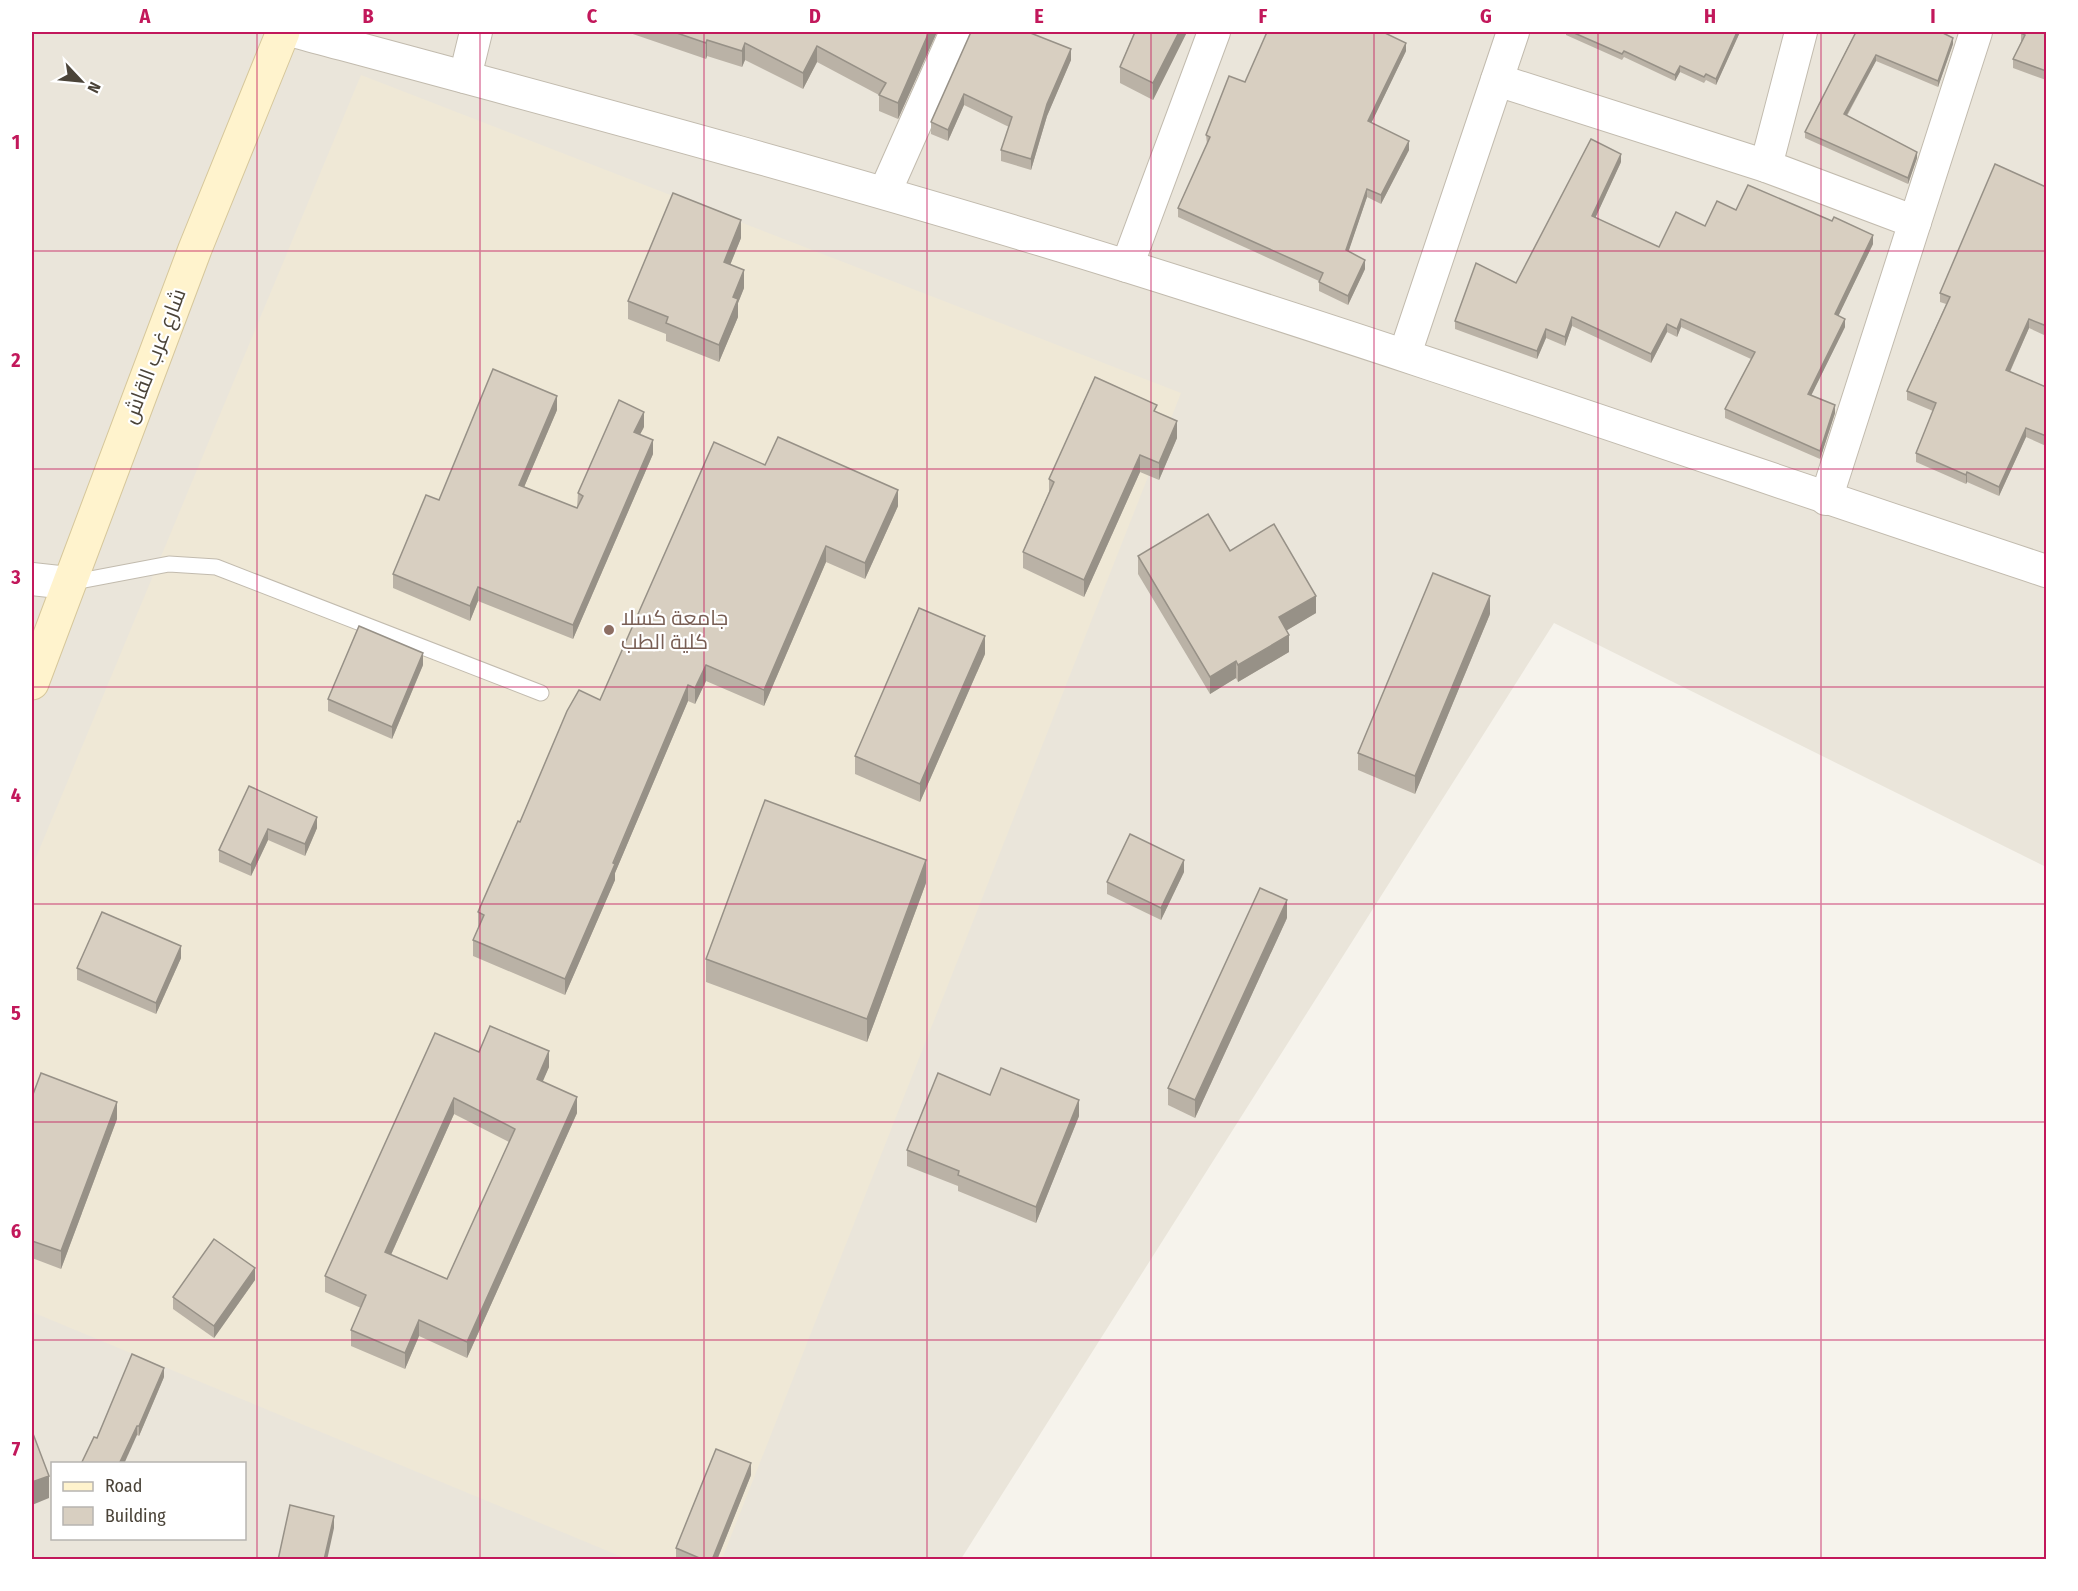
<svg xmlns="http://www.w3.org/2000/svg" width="2078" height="1591" font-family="'Fira Sans Condensed',Cairo,sans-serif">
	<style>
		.residential { fill: #eae5da; fill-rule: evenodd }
		.education { fill: #efe8d6 }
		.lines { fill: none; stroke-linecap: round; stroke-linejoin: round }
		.service-casing { stroke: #c2bbae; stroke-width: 17 }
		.minor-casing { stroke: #c2bbae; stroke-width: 34 }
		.secondary-casing { stroke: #d6c79b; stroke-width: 35 }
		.service { stroke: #fff; stroke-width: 15 }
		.minor { stroke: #fff; stroke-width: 32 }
		.secondary { stroke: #fff3cd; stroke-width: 33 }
		.wall { fill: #bab2a6; fill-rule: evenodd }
		.shaded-wall { fill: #979187 }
		.building { fill: #d8cfc1; stroke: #979187; stroke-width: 1.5; fill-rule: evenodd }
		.grid { fill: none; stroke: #c2185b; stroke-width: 1.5; stroke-opacity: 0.55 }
		.education-dot { fill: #8d6e63; stroke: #fff; stroke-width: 2 }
		.labels { text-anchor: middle; stroke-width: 4.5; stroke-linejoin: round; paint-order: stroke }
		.street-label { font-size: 21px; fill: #4b4439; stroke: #fff }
		.education-label { font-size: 21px; fill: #785e54; stroke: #fff; text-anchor: start }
		.neatline { fill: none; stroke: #c2185b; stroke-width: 2 }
		.grid-label { font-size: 20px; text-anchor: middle; font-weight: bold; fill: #c2185b }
	</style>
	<rect width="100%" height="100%" fill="#f6f3ec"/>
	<!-- residential -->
	<path class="residential" d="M32 32H2046V867L1554 623 961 1559 32 1560ZM52 1464H244V1538H52Z"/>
	<!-- education -->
	<path class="education" d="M361 75 1181 393 722 1559H627L32 1312V867Z"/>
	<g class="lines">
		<!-- service casing -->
		<g class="service-casing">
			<path id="service" d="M69 583 169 564 216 567 541 693"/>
		</g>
		<!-- minor casing -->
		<g class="minor-casing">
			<g id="minor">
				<path d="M297 32C576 107 854 181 1130 267 1437 363 1741 470 2046 571"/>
				<path d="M465 77 476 32"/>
				<path d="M1497 80 1766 166 1915 222"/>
				<path d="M1766 166 1801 32"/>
				<path d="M885 192 956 32"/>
				<path d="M1127 266 1214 32"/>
				<path d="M1405 354 1513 32"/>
				<path d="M1826 499 1976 32"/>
				<path d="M32 579 68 583"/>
			</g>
		</g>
		<!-- secondary casing -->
		<g class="secondary-casing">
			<path id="secondary" d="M32 683 195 249 283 32"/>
		</g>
		<!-- service -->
		<use href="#service" class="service"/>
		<!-- minor -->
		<use href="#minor" class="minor"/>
		<!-- secondary -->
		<use href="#secondary" class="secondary"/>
	</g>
	<!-- wall -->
	<g class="wall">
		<path d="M627 32H937L898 119 879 111V95L817 62 803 89 745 60 742 67 707 56 706 59Z"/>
		<path d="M971 32 1071 60 1047 116 1031 170 1001 161V150L1009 127 964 105 948 141 931 134V122Z"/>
		<path d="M1130 32H1187L1153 100 1120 83V67L1134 33Z"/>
		<path d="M1566 32H1740L1716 85 1706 80 1704 83 1680 72 1675 81 1624 57 1622 60 1566 35Z"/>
		<path d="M1855 32H1941L1953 44 1938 87 1876 61 1847 116 1917 158 1908 184 1805 138V132L1855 33Z"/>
		<path d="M2046 32V80L2013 68V59L2021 42V33Z"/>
		<path d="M1406 51 1371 123 1409 150 1381 204 1367 197 1348 252 1365 269 1348 305 1319 291V281L1178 217V208L1207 144 1206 135 1245 82Z"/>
		<path d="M1621 162 1595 218 1659 247 1705 226 1736 210 1873 244 1838 316 1845 327 1811 395 1835 413 1820 459 1725 418V409L1751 359 1681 327 1677 337 1667 332 1651 363 1572 326 1565 346 1546 338 1537 359 1455 329V321L1516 283Z"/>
		<path d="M2046 187 2044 335 2029 328 2010 372 2046 387V446L2026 437 1999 496 1967 482 1966 484 1916 462V453L1933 411 1907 400V391L1946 304 1940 302V293Z"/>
		<path d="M741 238 730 265 744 288 738 303V317L719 362 666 341V334L628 319V301Z"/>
		<path d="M557 410 524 487 577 508 578 493 644 427 640 434 653 454 573 639 478 601 470 621 393 588V574L439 500Z"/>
		<path d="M1157 413 1177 438 1159 480 1140 472 1084 597 1023 568V552L1049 492V479Z"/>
		<path d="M765 465 898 506 865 579 826 562 764 706 706 681 695 704 688 701 615 873V880L565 995 473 956V940L478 928V912L520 822 600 700Z"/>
		<path d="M1230 551 1316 613 1287 630 1289 652 1238 682 1236 678 1210 694 1138 574V556Z"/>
		<path d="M1490 614 1415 794 1358 770V753Z"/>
		<path d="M985 654 920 802 855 774V756Z"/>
		<path d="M423 665 392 739 328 711V699Z"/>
		<path d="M249 786 317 828 305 856 268 840 251 876 219 862V850Z"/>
		<path d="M1184 872 1161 920 1107 894V882Z"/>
		<path d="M926 883 867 1042 706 982V959Z"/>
		<path d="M1287 918 1195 1118 1168 1105V1088Z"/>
		<path d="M181 958 156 1014 77 980V968Z"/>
		<path d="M479 1052 549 1067 542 1082 577 1113 467 1358 419 1336 405 1369 351 1346V1330L361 1308 325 1292V1276ZM454 1114 509 1142 447 1279 391 1255Z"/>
		<path d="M990 1095 1079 1116 1036 1223 958 1191V1186L907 1166V1150Z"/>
		<path d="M32 1097 117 1119 61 1269 32 1258Z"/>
		<path d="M255 1280 214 1338 173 1309V1297Z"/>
		<path d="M164 1377 139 1436 137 1435 97 1438Z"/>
		<path d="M751 1475 717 1560H676V1548Z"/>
	</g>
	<!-- shaded-wall -->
	<g class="shaded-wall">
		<path d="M929 32H937L898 119V103Z"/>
		<path d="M1179 32H1187L1153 100V83Z"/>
		<path d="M1737 32H1740L1716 85V79Z"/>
		<path d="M1953 38V44L1938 87V81Z"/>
		<path d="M707 40V56L706 59V43Z"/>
		<path d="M745 43V60L742 67V51Z"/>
		<path d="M1406 43V51L1368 130V121Z"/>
		<path d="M817 46V62L803 89V73Z"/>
		<path d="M1071 49V60L1047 116 1031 170V159L1047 104Z"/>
		<path d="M1876 55V61L1844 120V114Z"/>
		<path d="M1680 66V72L1675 81V75Z"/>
		<path d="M964 94V105L948 141V130Z"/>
		<path d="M1409 141V150L1381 204V195Z"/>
		<path d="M1917 152V158L1908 184V178Z"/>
		<path d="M1621 154V162L1592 225V216Z"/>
		<path d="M1367 189V197L1346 259V250Z"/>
		<path d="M741 220V238L724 280V262Z"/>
		<path d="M1873 235V244L1835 323V314Z"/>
		<path d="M1365 260V269L1348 305V296Z"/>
		<path d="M744 270V288L738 303V317L719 362V345L733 297Z"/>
		<path d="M1572 317V326L1565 346V337Z"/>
		<path d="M1681 319V327L1677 337V329Z"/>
		<path d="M1845 319V327L1808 402V394Z"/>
		<path d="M2029 319V328L2006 380V370Z"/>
		<path d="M2046 322V331L2044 335V325Z"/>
		<path d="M1667 324V332L1651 363V354Z"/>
		<path d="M1546 329V338L1537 359V351Z"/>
		<path d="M557 396V410L519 499V485Z"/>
		<path d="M1835 405V413L1820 459V451Z"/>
		<path d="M644 412V427L634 446V432Z"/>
		<path d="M1177 421V438L1159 480V463Z"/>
		<path d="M2026 428V437L1999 496V487Z"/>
		<path d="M653 440V454L573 639V625Z"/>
		<path d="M1140 455V472L1084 597V580Z"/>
		<path d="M1967 472V482L1966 484V475Z"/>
		<path d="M898 490V506L865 579V563Z"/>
		<path d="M826 546V562L764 706V690Z"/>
		<path d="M478 587V601L470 621V606Z"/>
		<path d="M1316 596V613L1279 635V617Z"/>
		<path d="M1490 596V614L1415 794V776Z"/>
		<path d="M1289 635V652L1238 682V665Z"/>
		<path d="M985 636V654L920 802V784Z"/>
		<path d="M423 653V665L392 739V727Z"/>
		<path d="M1236 661V678L1210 694V677Z"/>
		<path d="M706 665V681L695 704V688Z"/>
		<path d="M688 685V701L615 873V880L565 995V979Z"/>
		<path d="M317 817V828L305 856V844Z"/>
		<path d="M268 829V840L251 876V865Z"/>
		<path d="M926 860V883L867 1042V1019Z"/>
		<path d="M1184 860V872L1161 920V908Z"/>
		<path d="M1287 900V918L1195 1118V1100Z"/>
		<path d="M181 946V958L156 1014V1003Z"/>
		<path d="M549 1051V1067L537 1095V1079Z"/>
		<path d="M577 1097V1113L467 1358V1342Z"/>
		<path d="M454 1098V1114L385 1268V1252Z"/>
		<path d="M1079 1100V1116L1036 1223V1207Z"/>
		<path d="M117 1102V1119L61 1269V1251Z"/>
		<path d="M255 1268V1280L214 1338V1326Z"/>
		<path d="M419 1320V1336L405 1369V1353Z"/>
		<path d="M164 1368V1377L139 1436V1426Z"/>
		<path d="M137 1426V1435L124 1464H119Z"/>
		<path d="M751 1463V1475L717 1560H712Z"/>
		<path d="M49 1476V1498L32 1505V1482Z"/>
		<path d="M334 1516V1528L327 1560H324Z"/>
	</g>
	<!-- building -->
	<g class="building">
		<path d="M674 32H929L898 103 879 95 886 83 817 46 803 73 745 43 742 51 707 40 706 43Z"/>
		<path d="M971 32H1028L1071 49 1047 104 1031 159 1001 150 1012 117 964 94 948 130 931 122Z"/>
		<path d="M1135 32H1179L1153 83 1120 67Z"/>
		<path d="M1267 32H1383L1406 43 1368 121 1409 141 1381 195 1367 189 1346 250 1365 260 1348 296 1319 282 1323 273 1178 208 1210 137 1206 135 1229 76 1245 82Z"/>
		<path d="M1572 32H1737L1716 79 1706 74 1704 77 1680 66 1675 75 1624 51 1622 54Z"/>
		<path d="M1856 32H1941L1953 38 1938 81 1876 55 1844 114 1917 152 1908 178 1805 132Z"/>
		<path d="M2022 32H2046V71L2013 59 2025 35 2021 33Z"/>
		<path d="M1591 139 1621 154 1592 216 1659 247 1676 212 1705 226 1717 201 1736 210 1748 185 1832 221 1834 217 1873 235 1835 314 1845 319 1808 394 1835 405 1820 451 1725 409 1755 352 1681 319 1677 329 1667 324 1651 354 1572 317 1565 337 1546 329 1537 351 1455 321 1476 263 1516 283Z"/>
		<path d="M1995 164 2046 187V322L2044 325 2029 319 2006 370 2046 387V436L2026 428 1999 487 1967 472 1966 475 1916 453 1936 403 1907 391 1950 297 1940 293Z"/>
		<path d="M673 193 741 220 724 262 744 270 733 297 738 299 719 345 666 323 668 317 628 301Z"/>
		<path d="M493 369 557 396 519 485 577 508 583 496 578 493 619 400 644 412 634 432 653 440 573 625 478 587 470 606 393 574 426 495 439 500Z"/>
		<path d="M1095 377 1157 405 1154 411 1177 421 1159 463 1140 455 1084 580 1023 552 1054 482 1049 479Z"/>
		<path d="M778 437 898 490 865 563 826 546 764 690 706 665 695 688 688 685 613 863 615 864 565 979 473 940 484 915 478 912 518 821 520 822 567 711 579 690 600 700 714 442 765 465Z"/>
		<path d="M1208 514 1230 551 1274 524 1316 596 1279 617 1289 635 1238 665 1236 661 1210 677 1138 556Z"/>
		<path d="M1433 573 1490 596 1415 776 1358 753Z"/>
		<path d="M919 608 985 636 920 784 855 756Z"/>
		<path d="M359 626 423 653 392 727 328 699Z"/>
		<path d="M249 786 317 817 305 844 268 829 251 865 219 850Z"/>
		<path d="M765 800 926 860 867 1019 706 959Z"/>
		<path d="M1130 834 1184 860 1161 908 1107 882Z"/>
		<path d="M1260 888 1287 900 1195 1100 1168 1088Z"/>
		<path d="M102 912 181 946 156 1003 77 968Z"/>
		<path d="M490 1026 549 1051 537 1079 577 1097 467 1342 419 1320 405 1353 351 1330 366 1295 325 1276 435 1033 479 1052ZM454 1098 515 1129 447 1279 385 1252Z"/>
		<path d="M1001 1068 1079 1100 1036 1207 958 1175 959 1171 907 1150 938 1073 990 1095Z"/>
		<path d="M41 1073 117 1102 61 1251 32 1241V1097Z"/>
		<path d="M214 1239 255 1268 214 1326 173 1297Z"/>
		<path d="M132 1354 164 1368 139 1426H137L119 1464H81L94 1437 97 1438Z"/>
		<path d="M32 1431 49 1476 32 1482Z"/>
		<path d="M716 1449 751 1463 712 1560H704L676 1548Z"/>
		<path d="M290 1505 334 1516 324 1560H278Z"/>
	</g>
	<!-- grid -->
	<path class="grid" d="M257 32V1560M480 32V1560M704 32V1560M927 32V1560M1151 32V1560M1374 32V1560M1598 32V1560M1821 32V1560M32 251H2046M32 469H2046M32 687H2046M32 904H2046M32 1122H2046M32 1340H2046"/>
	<!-- markers -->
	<circle class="education-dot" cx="609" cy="630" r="6"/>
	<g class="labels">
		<!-- street labels -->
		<g class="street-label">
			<text transform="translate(154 356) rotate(-69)" y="7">شارع غرب القاش</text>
		</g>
		<!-- education labels -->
		<g class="education-label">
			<text x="621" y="625">جامعة كسلا<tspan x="621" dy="24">كلية الطب</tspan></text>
		</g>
	</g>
	<!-- border -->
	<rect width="2078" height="1591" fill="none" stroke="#ffffff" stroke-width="66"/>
	<!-- legend -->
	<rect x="51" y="1462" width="195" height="78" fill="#ffffff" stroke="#b7b4b0" stroke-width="1.5"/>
	<rect x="63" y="1482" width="30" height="9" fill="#fff3cd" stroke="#b7b4b0" stroke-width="1.5"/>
	<text x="105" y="1492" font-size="18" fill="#4b4439">Road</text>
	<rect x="63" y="1507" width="30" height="18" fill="#d8cfc1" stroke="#b7b4b0" stroke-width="1.5"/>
	<text x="105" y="1522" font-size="18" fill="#4b4439">Building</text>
	<!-- north arrow -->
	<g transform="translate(81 81) rotate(116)" stroke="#ffffff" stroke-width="4.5" paint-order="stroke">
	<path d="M0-4.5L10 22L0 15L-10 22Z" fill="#4b4439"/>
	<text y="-9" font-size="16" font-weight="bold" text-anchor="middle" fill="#4b4439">N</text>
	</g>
	<rect x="33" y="33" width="2012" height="1525" class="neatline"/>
	<g class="grid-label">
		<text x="145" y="23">A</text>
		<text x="368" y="23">B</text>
		<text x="592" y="23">C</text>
		<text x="815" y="23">D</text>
		<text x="1039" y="23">E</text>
		<text x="1263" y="23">F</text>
		<text x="1486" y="23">G</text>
		<text x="1710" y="23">H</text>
		<text x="1933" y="23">I</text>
		<text x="16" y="149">1</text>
		<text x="16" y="367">2</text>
		<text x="16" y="584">3</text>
		<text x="16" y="802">4</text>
		<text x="16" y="1020">5</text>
		<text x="16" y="1238">6</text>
		<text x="16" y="1456">7</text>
	</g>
</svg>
